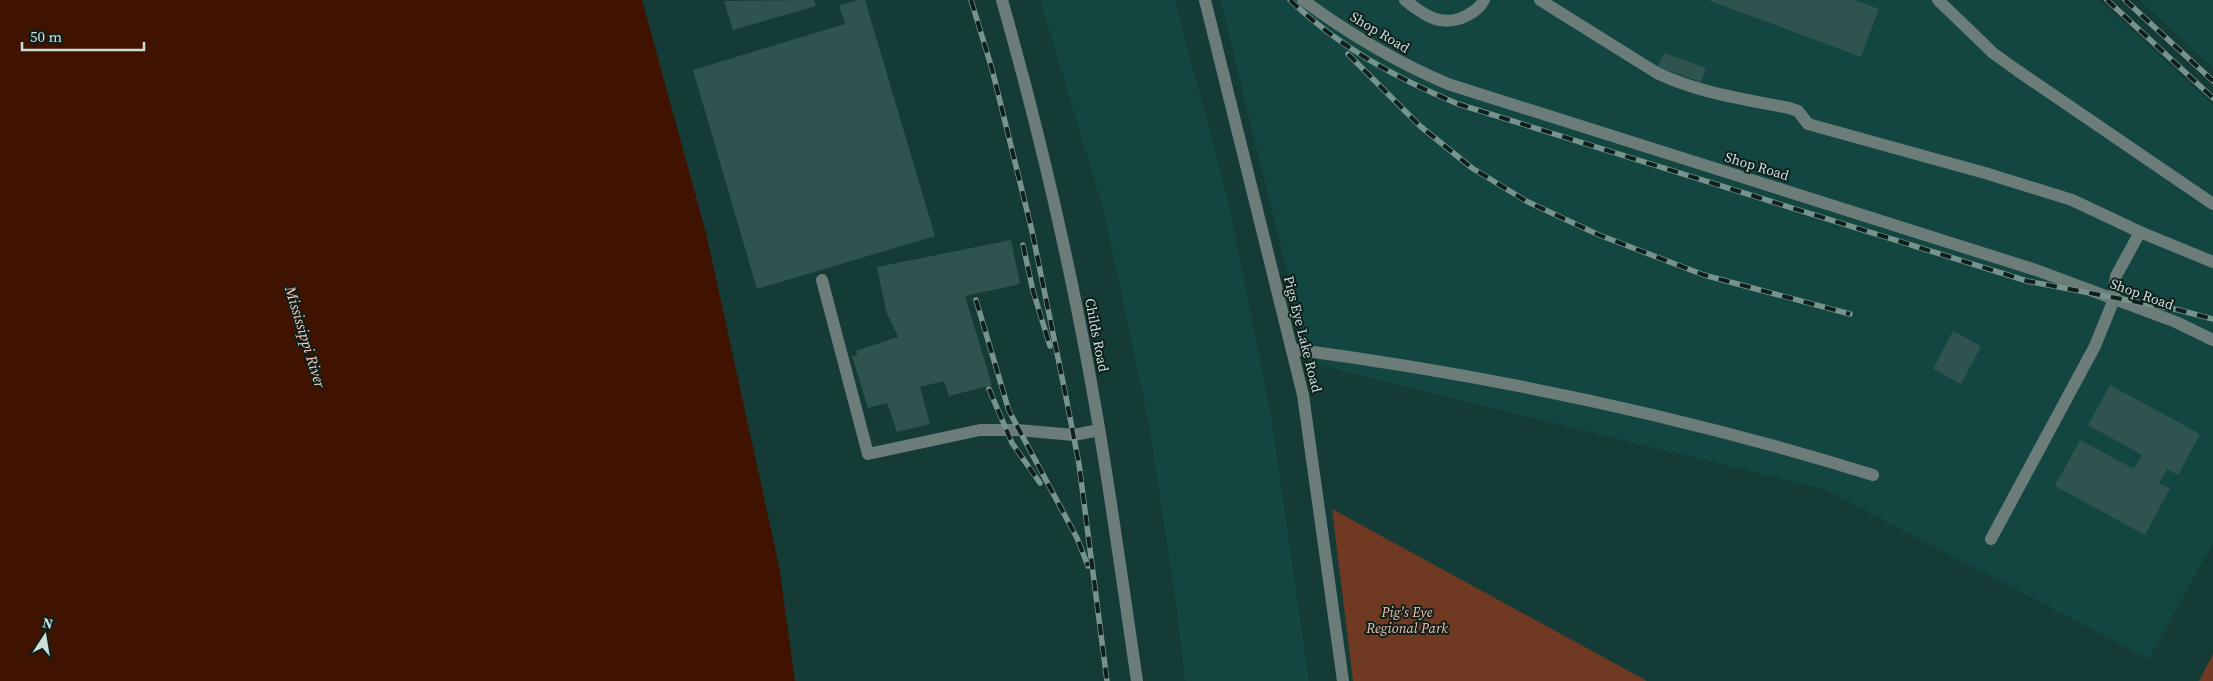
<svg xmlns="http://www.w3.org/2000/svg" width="2213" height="681" font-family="'Source Serif 4',serif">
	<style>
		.built { fill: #134641 }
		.green { fill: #6f3922 }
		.water { fill: #401300 }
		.building { fill: #2f5450 }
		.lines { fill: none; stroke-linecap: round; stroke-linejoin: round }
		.minor { stroke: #6c7c79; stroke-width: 12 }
		.rail-casing { stroke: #76938e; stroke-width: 5.5 }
		.rail { stroke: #0f1f1c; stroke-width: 4; stroke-dasharray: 11; stroke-linecap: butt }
		.labels { text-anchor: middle; stroke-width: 4; stroke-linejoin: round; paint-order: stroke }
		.street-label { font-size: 14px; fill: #cbdfdb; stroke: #0f1f1c }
		.park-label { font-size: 14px; font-style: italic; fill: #f0bfab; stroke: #0f1f1c }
		.water-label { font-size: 15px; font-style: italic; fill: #fccbb7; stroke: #0f1f1c }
	</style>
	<rect width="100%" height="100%" fill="#143b36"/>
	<!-- built -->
	<g class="built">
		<path d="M1040 0H1175L1229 204 1271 415 1309 681H1185L1177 611 1149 424 1104 212Z"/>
		<path d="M1220 0H2099L2213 105V543L2149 659 1826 490 1310 363Z"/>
		<path d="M2139 0H2213V68Z"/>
	</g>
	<!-- green -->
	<g class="green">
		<path d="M1332 509 1647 681H1353Z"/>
		<path d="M2213 654V681H2199Z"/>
	</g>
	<!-- water -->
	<path class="water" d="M0 0H642L706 233 779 566 795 681H0Z"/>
	<!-- building -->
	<g class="building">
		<path d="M814 0 816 6 733 30 724 1Z"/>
		<path d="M858 0H865L935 236 757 289 693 70 845 24 839 5Z"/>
		<path d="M1708 0H1854L1879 9 1861 57Z"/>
		<path d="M1664 53 1706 68 1701 82 1658 67Z"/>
		<path d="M1011 240 1020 284 965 296 992 385 949 396 944 381 920 387 930 424 897 432 887 403 868 408 852 356 857 355 856 351 898 337 886 311 877 267Z"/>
		<path d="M1953 331 1981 346 1961 384 1933 369Z"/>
		<path d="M2110 385 2200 434 2178 475 2167 469 2159 483 2170 488 2145 535 2055 486 2080 440 2134 469 2142 455 2088 425Z"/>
	</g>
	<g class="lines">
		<!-- minor -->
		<g class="minor">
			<path d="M1002 0C1041 137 1073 276 1097 416 1112 504 1124 593 1137 681"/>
			<path d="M1205 0 1303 395 1343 681"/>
			<path d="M1303 0C1349 34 1396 62 1448 84L2036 270 2176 322 2213 340"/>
			<path d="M1405 0C1425 16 1442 28 1466 16 1473 12 1480 8 1484 0"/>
			<path d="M1540 0 1657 73C1699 93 1744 99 1789 108L1798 111 1808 124 1985 173 2072 200 2140 232 2213 262"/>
			<path d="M1938 0 1993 53 2018 71 2213 204"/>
			<path d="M822 280 868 454 980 430H1018L1074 435 1099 430"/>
			<path d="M1292 349C1488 375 1684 416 1873 475"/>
			<path d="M1991 539 2095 346 2114 299 2116 276 2140 232"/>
		</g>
		<!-- rail casing -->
		<g class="rail-casing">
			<g id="rail">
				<path d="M971 0 992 69 1032 231 1065 392 1079 464 1107 681"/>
				<path d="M1290 0C1339 47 1396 78 1458 104L2027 281 2179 310 2213 319"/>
				<path d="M2107 0 2213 98"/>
				<path d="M2125 0 2213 81"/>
				<path d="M1348 54 1420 126 1472 168 1526 201 1599 235 1704 275 1850 314"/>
				<path d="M1023 245 1033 291 1050 346"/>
				<path d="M976 300 1009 411 1077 538 1088 566"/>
				<path d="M989 389 1012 443 1040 483"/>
			</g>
		</g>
		<!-- rail -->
		<use href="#rail" class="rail"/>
	</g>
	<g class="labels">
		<!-- street labels -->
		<g class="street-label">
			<text transform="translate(1380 32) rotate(31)" y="5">Shop Road</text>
			<text transform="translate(1757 166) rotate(17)" y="5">Shop Road</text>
			<text transform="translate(2142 294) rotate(20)" y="5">Shop Road</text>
			<text transform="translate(1303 334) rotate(76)" y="5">Pigs Eye Lake Road</text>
			<text transform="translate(1097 335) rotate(79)" y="5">Childs Road</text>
		</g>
		<!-- park labels -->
		<g class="park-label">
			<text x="1407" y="617">Pig's Eye<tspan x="1407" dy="16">Regional Park</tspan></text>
		</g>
		<!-- water labels -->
		<g class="water-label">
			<text transform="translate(305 337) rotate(73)" y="5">Mississippi River</text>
		</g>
	</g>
	<!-- north arrow -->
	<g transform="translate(45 636) rotate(12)" stroke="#0f1f1c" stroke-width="4" paint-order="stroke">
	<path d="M0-4L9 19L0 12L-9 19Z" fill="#cbdfdb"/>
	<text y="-8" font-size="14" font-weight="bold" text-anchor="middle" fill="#cbdfdb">N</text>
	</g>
	<!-- scale -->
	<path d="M22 42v8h122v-8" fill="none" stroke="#cbdfdb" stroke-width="2.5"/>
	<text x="30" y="42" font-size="15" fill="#cbdfdb" stroke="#0f1f1c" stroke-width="4" paint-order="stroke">50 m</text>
</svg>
